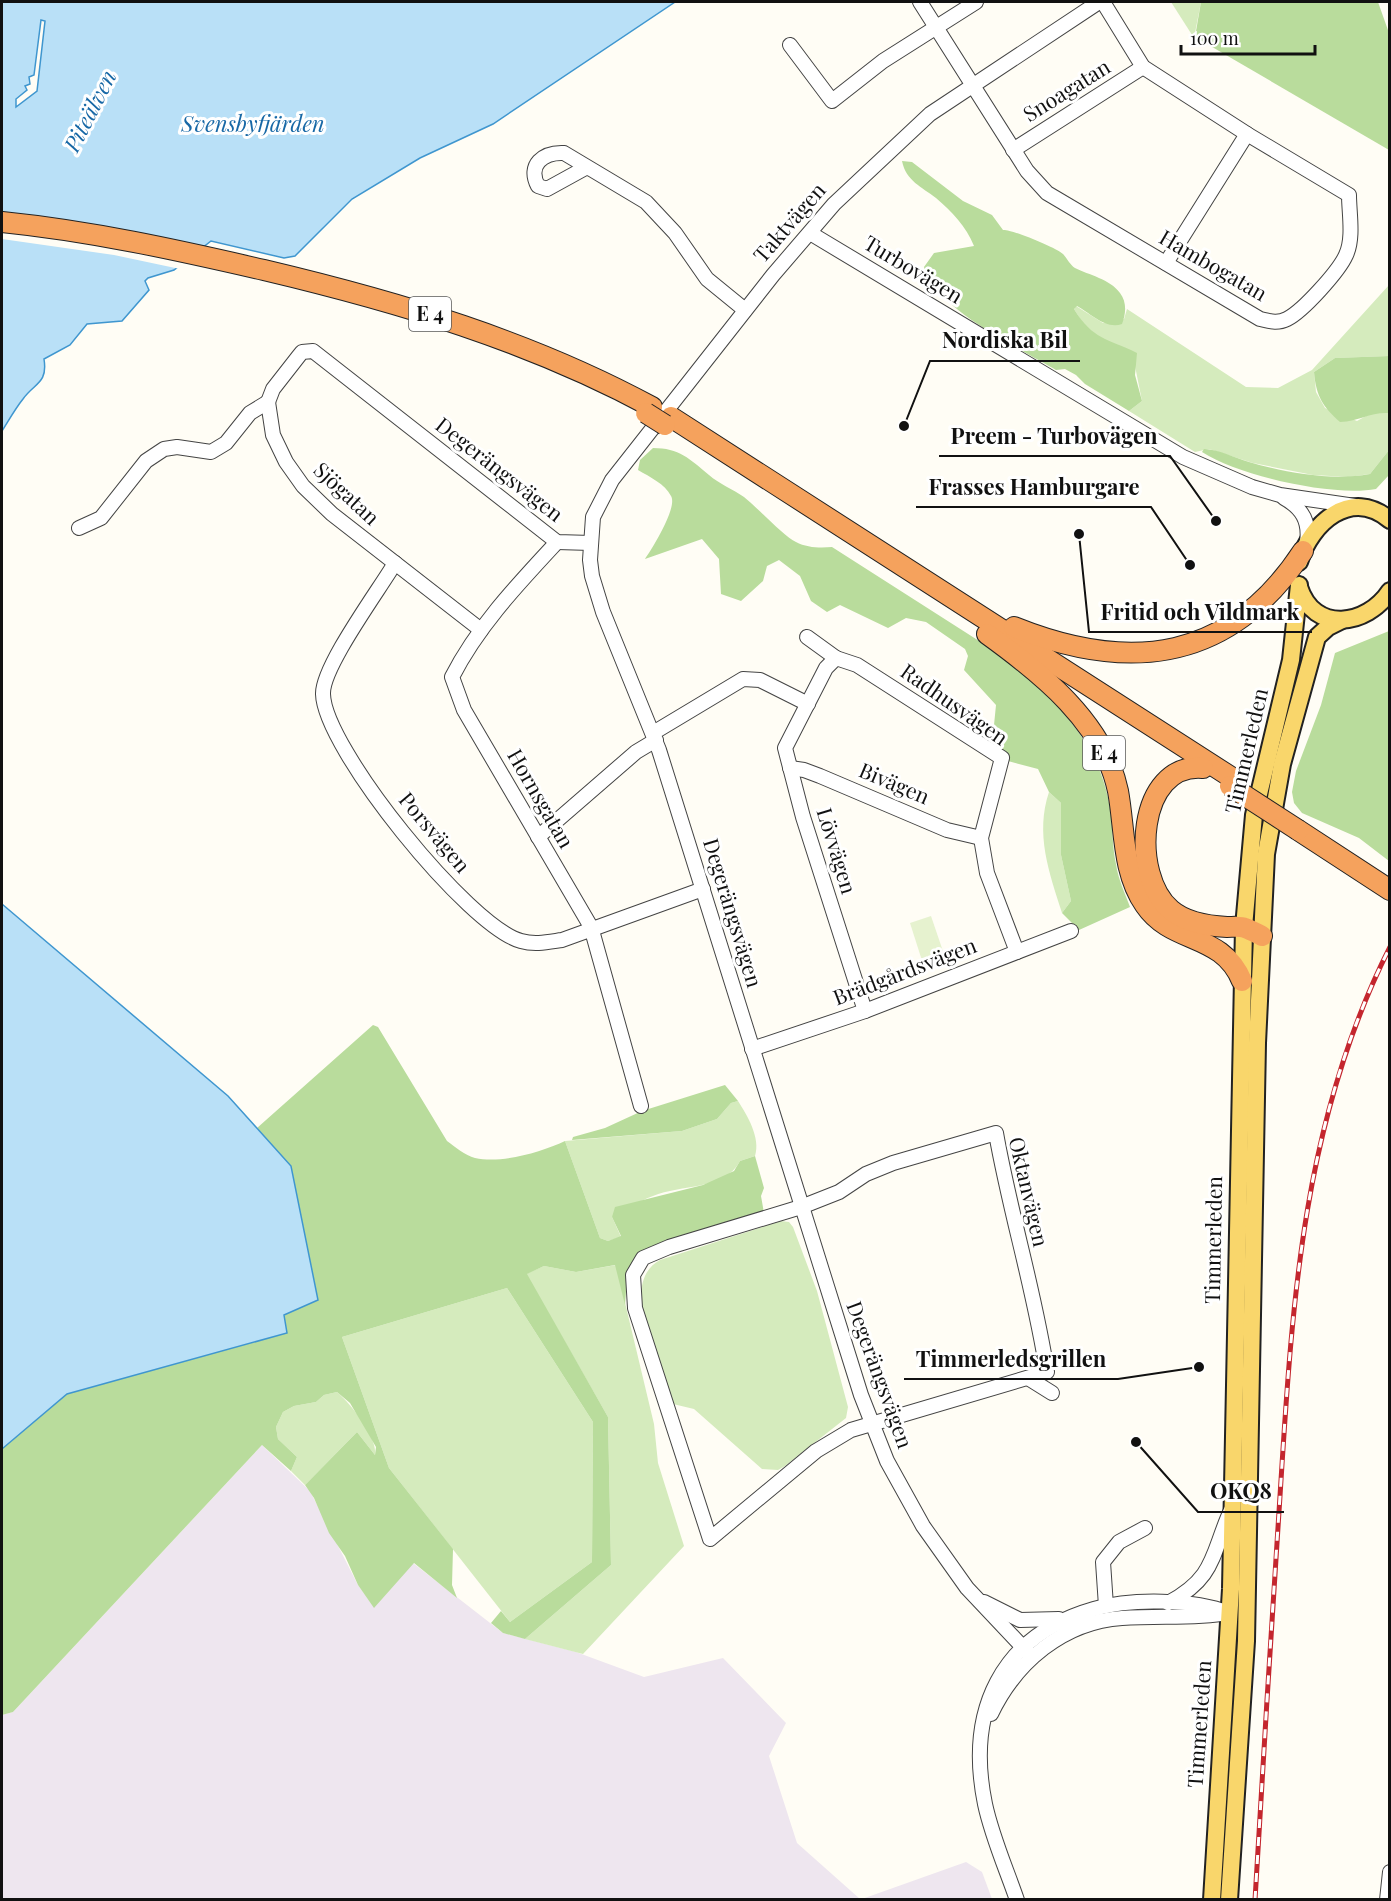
<svg xmlns="http://www.w3.org/2000/svg" width="1391" height="1901" font-family="'Playfair Display',serif">
	<style>
		.industrial { fill: #eee6ef }
		.green { fill: #d5ebbd }
		.forest { fill: #b9dc9c }
		.pitch { fill: #e6f2cf }
		.water { fill: #b9e0f7; stroke: #3f96cf; stroke-width: 1.5; fill-rule: evenodd }
		.pier { fill: #fffdf5 }
		.lines { fill: none; stroke-linecap: round; stroke-linejoin: round }
		.minor-casing { stroke: #444; stroke-width: 16 }
		.major-casing { stroke: #222; stroke-width: 20 }
		.highway-casing { stroke: #222; stroke-width: 22 }
		.minor { stroke: #fff; stroke-width: 14 }
		.major { stroke: #f9d66b; stroke-width: 16 }
		.highway { stroke: #f5a25d; stroke-width: 20 }
		.rail-casing { stroke: #c4262e; stroke-width: 5 }
		.rail { stroke: #fff; stroke-width: 3; stroke-dasharray: 9; stroke-linecap: butt }
		.highway-bridge-casing { stroke: #222; stroke-width: 22; stroke-linecap: butt }
		.highway-bridge { stroke: #f5a25d; stroke-width: 20 }
		.labels { text-anchor: middle; stroke-width: 6; stroke-linejoin: round; paint-order: stroke }
		.shield { fill: #fff; stroke: #585858; stroke-width: 1.5 }
		.shield-label { font-size: 20px; font-weight: bold; fill: #111 }
		.street-label { font-size: 21px; fill: #111; stroke: #fff }
		.water-label { font-size: 22px; font-style: italic; fill: #1768a6; stroke: #fff }
		.leader { fill: none; stroke: #111; stroke-width: 2 }
		.callout-dot { fill: #111; stroke: #fff; stroke-width: 2 }
		.callout-label { font-size: 22px; text-anchor: middle; font-weight: bold; fill: #111; stroke: #fff; stroke-width: 6; stroke-linejoin: round; paint-order: stroke }
	</style>
	<rect width="100%" height="100%" fill="#fffdf5"/>
	<!-- industrial -->
	<g class="industrial">
		<path d="M262 1445 310 1491 358 1585 374 1607 413 1563 503 1633 576 1652 644 1677 723 1658 786 1723 769 1756 797 1843 860 1899 2 1900V1715L13 1712Z"/>
		<path d="M966 1862 982 1872 992 1899H862Z"/>
	</g>
	<!-- green -->
	<g class="green">
		<path d="M1171 2H1201L1194 38Z"/>
		<path d="M1389 285V356L1335 358 1314 372 1316 392 1325 408 1357 421 1373 412 1389 413V450L1370 474 1348 477 1313 475 1253 463 1209 449 1195 452 1129 411 1142 401 1135 366 1084 325 1074 309 1076 306 1103 323 1124 319 1127 309 1246 387 1278 388 1312 370Z"/>
		<path d="M1049 792 1061 803V855L1071 901 1062 913C1049 872 1035 834 1049 792Z"/>
		<path d="M738 1101C747 1115 761 1138 755 1156L740 1161C724 1191 681 1184 653 1196 639 1201 625 1210 612 1217L621 1237 608 1241 600 1238 565 1141 682 1131 717 1119 731 1103Z"/>
		<path d="M781 1221 789 1222 793 1227 817 1291 848 1407 846 1418 785 1466 778 1470 762 1469 694 1409 673 1404C661 1367 616 1284 660 1260Z"/>
		<path d="M616 1265 654 1424 658 1463 684 1546 583 1654 525 1639 611 1565 608 1417 526 1274 544 1266 576 1272Z"/>
		<path d="M507 1288 593 1422 592 1562 510 1622 389 1468 342 1337Z"/>
		<path d="M337 1392C351 1404 378 1438 375 1455L357 1432 305 1485 291 1471 297 1457 278 1439 276 1427 283 1412 294 1406 316 1402 324 1395Z"/>
	</g>
	<!-- forest -->
	<g class="forest">
		<path d="M1201 2H1378L1389 33V150L1195 37Z"/>
		<path d="M902 161 912 162 963 201 992 215 1003 230C1011 229 1055 247 1063 254 1067 258 1070 265 1075 268 1089 275 1110 279 1120 293 1127 302 1126 314 1122 324 1106 330 1090 313 1077 306L1074 309C1093 340 1107 338 1137 353L1135 375 1142 401 1129 411 1085 384 1076 375 1065 369 1056 370C1023 351 929 304 924 267L934 253 974 246C966 226 952 212 936 198 922 187 906 181 902 161Z"/>
		<path d="M1389 356V413C1370 412 1360 421 1340 422 1323 407 1316 396 1314 372L1335 358Z"/>
		<path d="M653 448C679 448 690 459 709 475 719 484 733 489 744 497 758 508 784 537 796 542 807 548 821 548 832 547L1001 655C1051 694 1101 743 1110 809 1113 827 1112 846 1116 864 1118 879 1125 893 1130 907L1079 930 1062 913 1071 901 1061 855V803L1049 792 1038 769 1008 761 993 735 996 705 964 670 968 656 965 649 926 622 906 618 888 628 840 605 827 612 811 601 800 576 779 560 767 566 763 581 741 601 721 594 719 559 702 539 645 559C652 549 678 507 671 496 665 484 650 477 638 470L640 460Z"/>
		<path d="M1204 449C1218 449 1235 458 1249 462 1287 473 1331 481 1370 474L1389 450V475L1376 489C1333 497 1239 476 1202 452Z"/>
		<path d="M1389 631V861L1359 838 1302 813 1294 803 1292 792 1296 771 1321 705 1335 653Z"/>
		<path d="M373 1025 378 1027 447 1141C455 1147 465 1155 475 1158 502 1164 541 1152 565 1141L600 1238 608 1241 621 1236 612 1217 615 1207 703 1185 734 1171 740 1161 755 1156 764 1188 761 1196 764 1213 656 1245 627 1278 625 1305 615 1265 576 1272 544 1266 527 1274 608 1417 611 1565 525 1639 503 1633 491 1623 501 1611 510 1622 592 1562 593 1422 507 1288 342 1337 389 1468 453 1549 452 1585 457 1598 414 1563 374 1608 358 1585 345 1556 329 1533 314 1498 305 1485 357 1432 375 1455 376 1447 350 1403 337 1392 324 1395 316 1402 294 1406 283 1412 276 1427 278 1439 297 1457 291 1471 262 1445 13 1712 2 1715V1449L67 1394 287 1333 284 1315 318 1300 291 1166 257 1128Z"/>
		<path d="M725 1085 738 1101 731 1103 717 1119 682 1131 572 1140 573 1137 605 1128 642 1111Z"/>
	</g>
	<!-- pitch -->
	<path class="pitch" d="M931 916 947 963 925 970 910 923Z"/>
	<!-- water -->
	<g class="water">
		<path d="M2 2H675L493 124 420 158 352 199 295 256 284 258 211 241 174 270 148 278 145 281 149 290 122 321 87 324 70 345 44 359C48 384 34 383 23 399 15 409 9 420 2 431ZM41 20 45 21 37 91 16 107V99L27 90 25 86 30 84 29 77 34 75Z"/>
		<path d="M2 904 228 1096 291 1166 318 1300 284 1315 287 1333 67 1394 2 1449Z"/>
	</g>
	<!-- pier -->
	<path class="pier" d="M2 222 195 256 180 269 114 255 2 239Z"/>
	<g class="lines">
		<!-- minor casing -->
		<g class="minor-casing">
			<g id="minor">
				<path d="M920 2 1027 171 1047 193 1260 319C1269 321 1277 324 1287 319 1303 311 1339 271 1346 255 1354 238 1349 213 1349 195L1247 134 1143 67 1103 2"/>
				<path d="M790 45 832 101 883 61 976 2"/>
				<path d="M1013 150 1143 67"/>
				<path d="M587 167 547 189 538 186C527 165 543 152 564 153L646 202 675 233 707 279 745 310"/>
				<path d="M810 233 1183 457 1252 487 1280 495 1355 506"/>
				<path d="M1166 263 1247 134"/>
				<path d="M268 402 273 389 298 357 302 352 313 351 557 542 591 543"/>
				<path d="M1284 498C1302 508 1310 521 1307 542"/>
				<path d="M79 528 101 518 146 461 164 449 177 447 211 452 226 443 250 413 268 402 273 435 286 462 303 486 332 514 481 630"/>
				<path d="M557 542C518 584 478 626 452 677L464 710 591 927 641 1106"/>
				<path d="M395 563C379 590 322 667 323 694 324 748 469 927 521 941 535 945 548 942 562 940L703 889"/>
				<path d="M807 637 836 658"/>
				<path d="M653 733 743 679 760 680 808 704"/>
				<path d="M790 768 804 770 820 776 947 830 981 838"/>
				<path d="M538 837 636 752 656 740"/>
				<path d="M865 1011 803 817 785 748 826 668 836 658 857 665 1002 758 981 838 987 873 1017 952"/>
				<path d="M752 1049 865 1011 1071 931"/>
				<path d="M996 1133C1010 1213 1035 1292 1047 1372L851 1430 816 1451 710 1539 635 1308 633 1275 643 1258 669 1247 801 1207 839 1192 866 1174 893 1163Z"/>
				<path d="M1028 1378 1052 1393"/>
				<path d="M984 1602 1020 1620 1059 1619"/>
				<path d="M1168 1603C1217 1577 1211 1553 1232 1508"/>
				<path d="M1106 1606 1103 1562 1119 1542 1145 1528"/>
				<path d="M1032 1657 967 1588 923 1526 887 1461 861 1395 659 750 603 612 592 576 590 560 593 517 612 480 773 275 834 204 930 114 1099 2"/>
				<path d="M991 1714C1016 1662 1063 1622 1122 1618 1158 1615 1193 1619 1228 1613"/>
				<path d="M1017 1900C1006 1868 992 1837 985 1804 966 1711 1000 1636 1094 1609 1131 1598 1194 1599 1229 1613"/>
				<path d="M1387 1900 1390 1872"/>
			</g>
		</g>
		<!-- major casing -->
		<g class="major-casing">
			<g id="major">
				<path d="M1299 562C1311 523 1351 487 1390 520"/>
				<path d="M1299 587C1314 634 1367 626 1390 591"/>
				<path d="M1212 1900 1231 1589 1244 927 1254 815 1291 660 1299 585"/>
				<path d="M1229 1900 1246 1641 1257 1043 1266 854 1282 764 1317 637 1328 627 1342 620"/>
			</g>
		</g>
		<!-- highway casing -->
		<g class="highway-casing">
			<g id="highway">
				<path d="M2 222C91 231 177 250 264 270 399 302 530 341 652 407"/>
				<path d="M671 417 1234 779"/>
				<path d="M1014 627C1131 674 1231 661 1303 551"/>
				<path d="M987 634C1041 673 1104 723 1118 791 1125 829 1122 872 1145 905 1172 945 1222 932 1242 981"/>
				<path d="M1203 768C1137 762 1130 876 1171 910 1186 923 1208 926 1227 927 1233 927 1240 926 1245 928 1251 930 1256 933 1262 936"/>
				<path d="M1298 830 1390 890"/>
			</g>
		</g>
		<!-- minor -->
		<use href="#minor" class="minor"/>
		<!-- major -->
		<use href="#major" class="major"/>
		<!-- highway -->
		<use href="#highway" class="highway"/>
		<!-- rail casing -->
		<g class="rail-casing">
			<path id="rail" d="M1255 1900C1263 1765 1271 1631 1280 1496 1292 1306 1302 1121 1390 947"/>
		</g>
		<!-- rail -->
		<use href="#rail" class="rail"/>
		<!-- highway-bridge casing -->
		<g class="highway-bridge-casing">
			<g id="highway-bridge">
				<path d="M646 413 665 425"/>
				<path d="M1230 786 1298 830"/>
			</g>
		</g>
		<!-- highway-bridge -->
		<use href="#highway-bridge" class="highway-bridge"/>
	</g>
	<g class="labels">
		<!-- shield labels -->
		<g class="shield">
			<rect x="409" y="297" width="42" height="34" rx="4.5"/>
			<rect x="1083" y="736" width="42" height="34" rx="4.5"/>
		</g>
		<g class="shield-label">
			<text x="430" y="321">E 4</text>
			<text x="1104" y="760">E 4</text>
		</g>
		<!-- street labels -->
		<g class="street-label">
			<text transform="translate(1067 91) rotate(-32)" y="7">Snoagatan</text>
			<text transform="translate(790 223) rotate(-49)" y="7">Taktvägen</text>
			<text transform="translate(1213 266) rotate(30)" y="7">Hambogatan</text>
			<text transform="translate(913 270) rotate(31)" y="7">Turbovägen</text>
			<text transform="translate(499 470) rotate(38)" y="7">Degerängsvägen</text>
			<text transform="translate(346 494) rotate(43)" y="7">Sjögatan</text>
			<text transform="translate(954 705) rotate(35)" y="7">Radhusvägen</text>
			<text transform="translate(1247 751) rotate(-77)" y="7">Timmerleden</text>
			<text transform="translate(894 784) rotate(23)" y="7">Bivägen</text>
			<text transform="translate(540 799) rotate(60)" y="7">Hornsgatan</text>
			<text transform="translate(434 833) rotate(50)" y="7">Porsvägen</text>
			<text transform="translate(836 851) rotate(73)" y="7">Lövvägen</text>
			<text transform="translate(732 913) rotate(73)" y="7">Degerängsvägen</text>
			<text transform="translate(905 972) rotate(-21)" y="7">Brädgårdsvägen</text>
			<text transform="translate(1028 1192) rotate(77)" y="7">Oktanvägen</text>
			<text transform="translate(1214 1240) rotate(-89)" y="7">Timmerleden</text>
			<text transform="translate(879 1375) rotate(70)" y="7">Degerängsvägen</text>
			<text transform="translate(1200 1724) rotate(-86)" y="7">Timmerleden</text>
		</g>
		<!-- water labels -->
		<g class="water-label">
			<text transform="translate(90 111) rotate(-63)" y="8">Piteälven</text>
			<text x="253" y="132">Svensbyfjärden</text>
		</g>
	</g>
	<!-- callouts -->
	<path class="leader" d="M904 426L930 361H1080M1216 521L1170 456H939M1190 565L1151 507H916M1079 534L1089 632H1312M1199 1367L1118 1379H904M1136 1442L1198 1512H1284"/>
	<g class="callout-dot">
		<circle cx="904" cy="426" r="6"/>
		<circle cx="1216" cy="521" r="6"/>
		<circle cx="1190" cy="565" r="6"/>
		<circle cx="1079" cy="534" r="6"/>
		<circle cx="1199" cy="1367" r="6"/>
		<circle cx="1136" cy="1442" r="6"/>
	</g>
	<g class="callout-label">
		<text x="1005" y="348">Nordiska Bil</text>
		<text x="1054" y="444">Preem - Turbovägen</text>
		<text x="1034" y="495">Frasses Hamburgare</text>
		<text x="1200" y="620">Fritid och Vildmark</text>
		<text x="1011" y="1367">Timmerledsgrillen</text>
		<text x="1241" y="1499">OKQ8</text>
	</g>
	<!-- border -->
	<rect width="1391" height="1901" fill="none" stroke="#111111" stroke-width="6"/>
	<!-- scale -->
	<path d="M1181 45v9h134v-9" fill="none" stroke="#111111" stroke-width="3"/>
	<text x="1190" y="45" font-size="18" fill="#111111" stroke="#ffffff" stroke-width="4.5" paint-order="stroke">100 m</text>
</svg>
